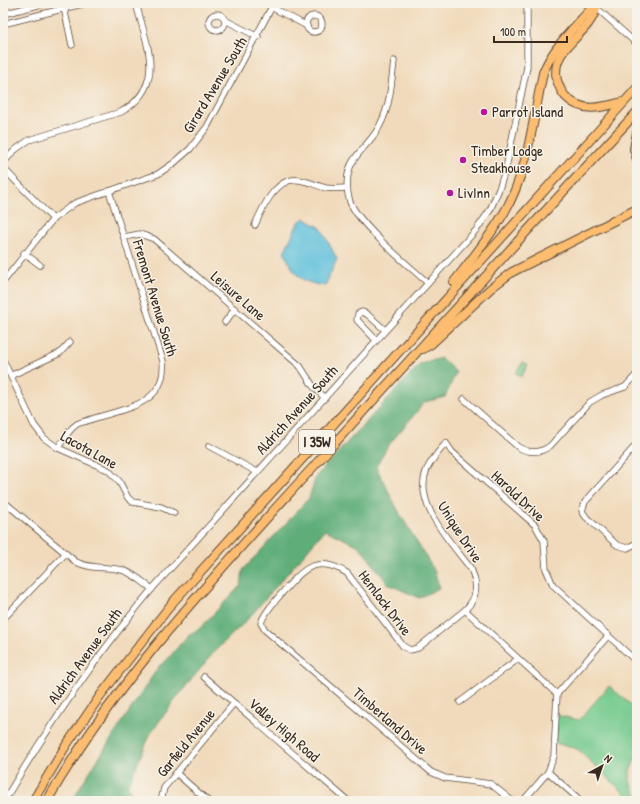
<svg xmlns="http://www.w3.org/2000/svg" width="640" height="804" font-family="'Patrick Hand',sans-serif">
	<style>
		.green { fill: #74ca8e; stroke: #587a56 }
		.forest { fill: #5fae79; stroke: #4d6c4c }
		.water { fill: #5cbfdb; stroke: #4c747c }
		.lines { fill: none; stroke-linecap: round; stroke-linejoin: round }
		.minor-casing { stroke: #564436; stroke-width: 7 }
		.highway-casing { stroke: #564436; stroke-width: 10 }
		.minor { stroke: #fff; stroke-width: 5.5 }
		.highway { stroke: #fcbd6f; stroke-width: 8 }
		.poi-dot { fill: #b5179e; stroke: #f7f3e8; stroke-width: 1.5 }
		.labels { text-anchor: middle; stroke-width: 3; stroke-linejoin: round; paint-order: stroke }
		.shield { fill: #f7f3e8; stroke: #73665b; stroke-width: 1 }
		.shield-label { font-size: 14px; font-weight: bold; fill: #3b2a1e }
		.street-label { font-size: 15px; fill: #3b2a1e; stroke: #f7f3e8 }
		.poi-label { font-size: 15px; fill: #3b2a1e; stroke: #f7f3e8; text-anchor: start }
	</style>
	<rect width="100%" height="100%" fill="#f7f3e8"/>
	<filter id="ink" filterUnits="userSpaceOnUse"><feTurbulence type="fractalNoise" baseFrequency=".025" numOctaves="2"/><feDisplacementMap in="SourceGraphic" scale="8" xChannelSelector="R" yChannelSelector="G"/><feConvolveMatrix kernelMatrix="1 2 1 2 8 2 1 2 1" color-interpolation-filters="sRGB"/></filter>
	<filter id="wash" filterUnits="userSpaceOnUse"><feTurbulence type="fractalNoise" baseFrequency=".012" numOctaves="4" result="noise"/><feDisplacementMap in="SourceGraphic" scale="16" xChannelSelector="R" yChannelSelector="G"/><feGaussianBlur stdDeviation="0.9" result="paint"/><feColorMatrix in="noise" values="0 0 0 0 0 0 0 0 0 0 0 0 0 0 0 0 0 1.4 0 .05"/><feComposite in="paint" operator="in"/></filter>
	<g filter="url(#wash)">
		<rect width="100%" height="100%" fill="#f1dabb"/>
		<!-- green -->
		<g class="green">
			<path d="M523 362 528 365 521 377 516 373Z"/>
			<path d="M609 686 637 710V754L630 771V781L637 796V801H633L577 749 555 743 556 715 579 720Z"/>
		</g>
		<!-- forest -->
		<path class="forest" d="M441 358 456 372 445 397 425 402 387 447 376 467 400 514 435 572 439 588 419 598 388 584 359 546 325 530 247 620 215 651 178 696 151 733 128 785 134 801H72L83 782 159 666 166 661 188 635 199 629 241 585 243 570 309 498 316 476 420 364Z"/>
		<!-- water -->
		<path class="water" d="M304 218 321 228 337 259 325 286C298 282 295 275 284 252L298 223Z"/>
	</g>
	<g filter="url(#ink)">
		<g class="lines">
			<!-- minor casing -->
			<g class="minor-casing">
				<g id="minor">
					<path d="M63 3 72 45"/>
					<path d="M591 3 637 44"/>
					<path d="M273 8 307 26"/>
					<path d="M3 14 46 3"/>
					<circle cx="217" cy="22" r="8"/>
					<circle cx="314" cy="24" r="8"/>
					<path d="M225 20 258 37"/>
					<path d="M3 24 86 3"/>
					<path d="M394 61C391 86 390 111 376 132 369 143 358 152 352 163 346 174 346 190 350 202 361 227 407 264 428 283"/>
					<path d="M3 163 15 150 29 140 121 112C168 85 146 44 136 3"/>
					<path d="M3 168 53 219"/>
					<path d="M255 225C262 209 276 176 299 180 308 181 317 186 326 188 332 189 340 188 347 188"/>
					<path d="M124 237 140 234 154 239 300 366 313 386 325 398"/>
					<path d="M24 253 40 265"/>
					<path d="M3 282 53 219 75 203 158 174 174 163 190 149 207 127 274 3"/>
					<path d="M225 322 235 309"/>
					<path d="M376 340 357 320 358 314 362 312 367 314 385 330"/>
					<path d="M3 360 34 425 44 438 58 448 108 470 119 481 128 498 133 502 161 507 174 513"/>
					<path d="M12 375 60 353 70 342"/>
					<path d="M464 399 518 447C529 453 539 454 550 446L590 402 602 395 625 387 637 374"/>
					<path d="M637 444 585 502 582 511 586 517 617 545 627 548 637 543"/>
					<path d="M209 446 257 472"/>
					<path d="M58 448C63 440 69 429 77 424 82 422 88 421 92 419 125 408 167 405 163 361L109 191"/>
					<path d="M3 501 76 562C93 570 106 566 122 570 133 573 143 582 152 589"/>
					<path d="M3 509 7 505"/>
					<path d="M465 610 418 648 410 650 403 646 347 573C316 554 303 569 282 593 274 603 265 611 261 623L265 630 431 772 445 778 491 784 512 801"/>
					<path d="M3 619 65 554"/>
					<path d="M204 677 348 801"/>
					<path d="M557 694 465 610C478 597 478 585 471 569 452 543 412 504 427 469 432 459 439 451 446 443L452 452 535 525 544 541 546 569 553 585 637 662"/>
					<path d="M460 702 518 659"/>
					<path d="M548 772 581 801"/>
					<path d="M176 773 208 801"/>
					<path d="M4 801C49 725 95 657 152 589L477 229 490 210 499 189 506 168 527 67V3"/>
					<path d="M161 801 164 788 234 703"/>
					<path d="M523 801 548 772 554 756 557 694 608 636"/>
				</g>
			</g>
			<!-- highway casing -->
			<g class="highway-casing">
				<g id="highway">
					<path d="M596 8C590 35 549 48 557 80 559 87 561 92 566 97 583 114 603 107 623 102"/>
					<path d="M637 133 634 149 637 159"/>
					<path d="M454 282C471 260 489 238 504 213 528 172 533 119 543 73 552 49 572 30 589 11L596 8"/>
					<path d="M423 349 431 344 491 288 512 272 637 209"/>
					<path d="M33 801 65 747 100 696 173 602 637 88"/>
					<path d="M47 801C119 676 218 572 314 466 421 347 528 229 637 112"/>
				</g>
			</g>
			<!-- minor -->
			<use href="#minor" class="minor"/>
			<!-- highway -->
			<use href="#highway" class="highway"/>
		</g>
	</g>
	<!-- markers -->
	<g class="poi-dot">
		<circle cx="484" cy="112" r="4"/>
		<circle cx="463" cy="160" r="4"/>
		<circle cx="450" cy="193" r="4"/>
	</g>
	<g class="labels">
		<!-- shield labels -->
		<rect class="shield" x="299" y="430" width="36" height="24" rx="3"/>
		<g class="shield-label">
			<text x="317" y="447">I 35W</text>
		</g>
		<!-- street labels -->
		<g class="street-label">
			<text transform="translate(215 85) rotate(-59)" y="5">Girard Avenue South</text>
			<text transform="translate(238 296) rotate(41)" y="5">Leisure Lane</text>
			<text transform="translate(155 298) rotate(73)" y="5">Fremont Avenue South</text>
			<text transform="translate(297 410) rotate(-48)" y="5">Aldrich Avenue South</text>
			<text transform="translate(89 450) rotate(29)" y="5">Lacota Lane</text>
			<text transform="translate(518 496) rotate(43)" y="5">Harold Drive</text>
			<text transform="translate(460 532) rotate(57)" y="5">Unique Drive</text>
			<text transform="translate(385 603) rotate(53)" y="5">Hemlock Drive</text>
			<text transform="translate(85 656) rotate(-54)" y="5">Aldrich Avenue South</text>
			<text transform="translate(390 721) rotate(41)" y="5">Timberland Drive</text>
			<text transform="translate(284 730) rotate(41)" y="5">Valley High Road</text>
			<text transform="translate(186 743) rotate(-51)" y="5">Garfield Avenue</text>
		</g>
		<!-- poi labels -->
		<g class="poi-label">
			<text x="492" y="117">Parrot Island</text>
			<text x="471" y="156">Timber Lodge<tspan x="471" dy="17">Steakhouse</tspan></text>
			<text x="458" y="198">LivInn</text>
		</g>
	</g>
	<!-- margin -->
	<rect width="640" height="804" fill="none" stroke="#f7f3e8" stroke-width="16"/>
	<!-- north arrow -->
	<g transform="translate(602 766) rotate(40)" stroke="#f7f3e8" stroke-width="3" paint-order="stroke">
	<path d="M0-3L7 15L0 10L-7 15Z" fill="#3b2a1e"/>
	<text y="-6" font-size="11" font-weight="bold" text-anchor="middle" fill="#3b2a1e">N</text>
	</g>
	<!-- scale -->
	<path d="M494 36v6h73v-6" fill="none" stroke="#3b2a1e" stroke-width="2"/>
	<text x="500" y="36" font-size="12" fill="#3b2a1e" stroke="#f7f3e8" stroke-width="3" paint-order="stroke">100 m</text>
</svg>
